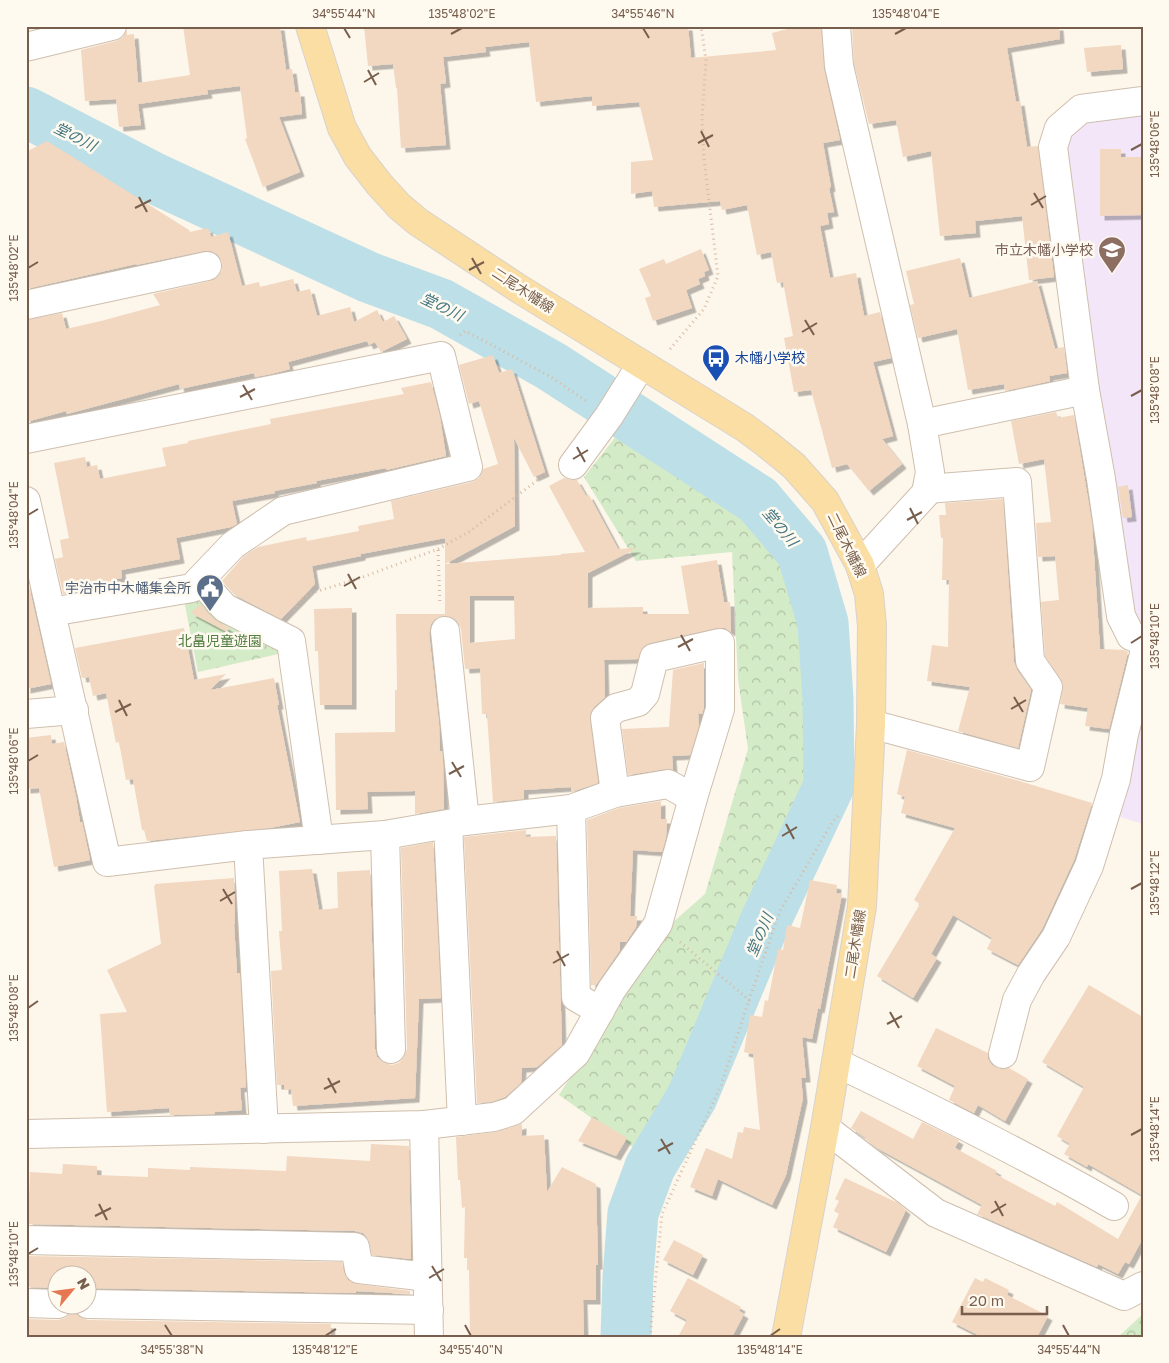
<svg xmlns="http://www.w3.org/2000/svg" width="1169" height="1363" font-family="'Golos Text','Noto Sans JP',sans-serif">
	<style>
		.education { fill: #f3e6f9 }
		.forest { fill: url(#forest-crowns) }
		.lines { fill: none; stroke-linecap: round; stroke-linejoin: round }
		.river { stroke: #bddfe7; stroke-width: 51 }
		.building { fill: #f2d7c1; fill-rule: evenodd; filter: url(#shadow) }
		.minor-casing { stroke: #cfbfae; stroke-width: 30 }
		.major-casing { stroke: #d9d2cd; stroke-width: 30 }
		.path { stroke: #d8baa4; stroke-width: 3; stroke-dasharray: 1 4; stroke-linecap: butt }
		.minor { stroke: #fff; stroke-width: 28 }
		.major { stroke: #fadea3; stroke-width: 28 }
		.ticks { fill: none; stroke: #785e4c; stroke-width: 2 }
		.labels { text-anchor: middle; stroke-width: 5; stroke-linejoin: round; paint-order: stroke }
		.education-label { font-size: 14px; fill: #785e54; stroke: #fffaf0; text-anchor: end }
		.street-label { font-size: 14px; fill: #785e4c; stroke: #fffaf0 }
		.transit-label { font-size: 14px; fill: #164399; stroke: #fffaf0; text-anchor: start }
		.service-label { font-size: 14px; fill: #4e5e75; stroke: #fffaf0; text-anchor: end }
		.park-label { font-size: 14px; fill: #537e44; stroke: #fffaf0 }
		.water-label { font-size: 15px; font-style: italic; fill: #437683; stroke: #fffaf0 }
		.neatline { fill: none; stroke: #785e4c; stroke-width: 2 }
		.ticks-label { font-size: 12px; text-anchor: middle; fill: #785e4c }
	</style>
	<defs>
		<pattern id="forest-crowns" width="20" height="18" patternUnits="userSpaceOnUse" patternTransform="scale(1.25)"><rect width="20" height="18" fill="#d4ebc7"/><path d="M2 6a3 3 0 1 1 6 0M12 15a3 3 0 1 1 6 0" fill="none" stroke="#b1c2a4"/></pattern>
		<filter id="shadow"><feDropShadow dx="4.5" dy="4.5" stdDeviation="0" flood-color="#0004"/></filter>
	</defs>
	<rect width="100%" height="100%" fill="#fdf6ea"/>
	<!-- education -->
	<g class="education">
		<path d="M1143 116V632L1126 611 1063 145 1080 123Z"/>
		<path d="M1143 698V824L1117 816Z"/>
	</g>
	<!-- forest -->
	<g class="forest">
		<path d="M624 426 750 514 791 560 811 626 812 784 684 1088 641 1153 559 1095 663 931 705 894 748 749 738 679 732 552 636 561 584 477Z"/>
		<path d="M195 592 246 623 283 653 198 672 183 595Z"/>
		<path d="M1143 1314V1337H1118Z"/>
	</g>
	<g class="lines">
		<!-- river -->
		<path class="river" d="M26 112 154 178 368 277 441 304 551 366 758 500 802 552 823 623 828 699 829 786 764 924 692 1097 650 1167 633 1213 628 1277 626 1337"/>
	</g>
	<!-- building -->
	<g class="building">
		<path d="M183 26H280L286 70 292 69 295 92H300L302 114 279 117 300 172 263 187 245 139 247 138 240 86 207 90 208 94 138 104 141 125 119 127 116 99 85 101 81 50 116 41 123 37 127 30V35L134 34 138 83 190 75Z"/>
		<path d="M364 26H688L691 58 776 50 772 33 799 26H821L824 69 840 140 823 143 831 187 829 188 834 212 827 213 829 224 820 226 830 278 856 273 864 316 880 312 891 358 873 362 893 436 882 439 902 464 869 491 847 464 832 468 811 390 794 392 784 338 793 336 783 282 777 283 771 252 757 255 747 205 722 210 720 201 654 207 652 191 631 194V162L653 160 639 102 592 106V96L536 102 529 42 485 47 486 52 443 57 446 83 440 84 446 145 401 148 397 88H396L393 64 368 66Z"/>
		<path d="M852 26H1059L1060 39 1007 48 1016 102 1020 101 1027 147 1038 146 1054 277 1029 280 1022 216 975 221 976 233 940 236 931 151 903 157 896 120 869 124 854 64Z"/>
		<path d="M1121 45 1123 69 1087 72 1084 48Z"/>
		<path d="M47 141 189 230 190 232 208 228 211 237 228 232 242 286 259 282 260 287 293 279 297 292 310 289 317 316 350 307 354 322 377 310 383 322 394 316 407 339 381 352 375 342 369 345 367 341 288 362 290 369 271 374 255 377 254 373 180 389 179 384 67 414 66 411 26 422V320L62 313 66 329 101 321 160 305 153 294 210 281 218 277 222 270V262L218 255 211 251H204L136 265V264L26 289V152Z"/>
		<path d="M1100 149H1121V157H1143V215L1100 216Z"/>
		<path d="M701 249 709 270 704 272 705 276 698 279 700 284 686 290 692 308 653 321 645 298 651 296 639 269 664 259 666 264Z"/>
		<path d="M960 258 969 298 1037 281 1055 349 1064 347 1067 373 1049 376 1050 381 1005 391 1004 384 968 390 957 329 918 338 910 305 914 304 906 271Z"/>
		<path d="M493 355 499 373 512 369 545 472 534 477 514 438 515 526 445 564V538L361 554V556L312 566 315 584 281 619 235 595 222 581 243 557 258 547 306 537 307 541 359 531 358 526 394 519 391 501 472 482 479 478 483 469 498 464 479 401 469 404 459 365Z"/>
		<path d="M431 382 440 417 446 456 386 470V468L316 481 317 483 274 491 275 493 232 501 237 524 231 527 176 538 180 559 121 570 122 578 114 579 115 585 63 594 55 559 63 557 60 540 69 538 54 463 85 457 87 467 97 465 100 479 166 466 162 448 188 443V441L271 424 270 419 404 394 401 388Z"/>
		<path d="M1056 412 1058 418 1074 415 1092 523 1100 649 1124 650 1128 652 1109 729 1085 726 1088 708 1060 704 1063 684 1045 656 1041 602 1059 600 1055 556 1038 557 1036 523 1051 522 1044 459 1019 464 1011 421Z"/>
		<path d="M564 478 571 480H577L586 496 589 495 618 549 637 548 588 573V608L643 607V614H689L681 566 717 560 724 602H730L731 632 725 628H717L650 643 643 647 638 659 604 660 605 697 594 707 591 712 590 720 598 783 571 792V787L524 790V799L493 802 487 714H482L480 668 465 669 461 629 457 621 451 617 443 616 436 618 431 624 429 633 439 724 440 751H442L443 762 444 809 415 814V791L367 792 368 809 336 810 335 733 395 732V690H397L396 614H445V564L561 555V554L585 552 549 486ZM470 596H514L515 639 470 643Z"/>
		<path d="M1128 485 1132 517 1123 518 1118 487Z"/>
		<path d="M1003 499 1014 662 1017 670 1031 690 1018 748 958 731 970 687 927 681 932 645 948 647 949 580H942L943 538H941L939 515H946L945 503Z"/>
		<path d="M26 573 51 684 26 689Z"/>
		<path d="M200 604 214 619 229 628 227 632 191 613Z"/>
		<path d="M352 608V705H320L318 651H315L314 609Z"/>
		<path d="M184 628 194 680 226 674 210 690 274 678 279 705H277L300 822 270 828 147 841 144 830H142L133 779 126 780 119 742 116 743 106 693 93 696 89 677 82 678 75 648Z"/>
		<path d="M704 663V707L702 714 698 713 699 726 690 755 672 756 673 770 665 769 628 775 622 729 669 727 673 670Z"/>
		<path d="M51 735 52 744 64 742 76 797 80 822H82L90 860 54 867 39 788 26 789V738Z"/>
		<path d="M907 750 1016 780 1092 803 1074 860 1042 929 1018 965 987 949 992 938 953 915 931 954 937 958 913 998 877 976 920 904 914 900 955 828 901 813 905 797 897 794Z"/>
		<path d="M661 801V819H667L666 837 662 852 633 850 630 916H637L636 927 626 942H620V950L596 985H591L587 820 619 808Z"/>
		<path d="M526 830V837L556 836 562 1045 537 1067 522 1068 521 1083 505 1097 491 1102 477 1103 464 837Z"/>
		<path d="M433 842 441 998 419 999 415 1098 293 1106 291 1089 284 1090V1085H277L271 971 282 970 279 931H282L279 871 312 869 319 910 338 908 337 872 370 870 375 1049 377 1057 383 1062 392 1065 399 1063 404 1057 407 1049 401 848Z"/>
		<path d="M234 878 235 924H234L237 973H240L246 1087 240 1088 242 1110 215 1112V1114L170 1115 169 1108 107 1112 100 1014 127 1012 107 970 161 944 154 886H155V884Z"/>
		<path d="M810 880 837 885 836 893 842 894 820 1009 818 1008 812 1039 802 1037 806 1078H801L803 1098 786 1175 772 1205 718 1179 712 1196 690 1187 706 1148 732 1159 738 1132 743 1133 744 1127 760 1130 753 1054 744 1052 750 1015 762 1017 765 1000 768 1001 778 949 783 950 787 925 800 928Z"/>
		<path d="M1089 985 1143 1017V1238L1129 1264 1125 1262 1118 1274 1098 1264 1097 1267 977 1214 982 1205 877 1148 865 1139 866 1138 851 1128 861 1111 913 1139 922 1122 959 1140 955 1148 997 1171 995 1174 1055 1206 1057 1202 1118 1239 1142 1195 1088 1164 1087 1167 1064 1154 1070 1144 1057 1136 1084 1087 1042 1062Z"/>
		<path d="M936 1028 988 1053V1059L992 1065 999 1069 1009 1068 1028 1079 1005 1121 978 1105 974 1113 949 1100 955 1086 917 1066Z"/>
		<path d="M592 1117 627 1138 616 1156 578 1141Z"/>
		<path d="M522 1124V1136L544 1135 547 1192 562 1167 596 1184 598 1265H596V1300H583L584 1337H470L469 1270H467V1258H464L465 1207 462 1208 460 1180H458L456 1137 496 1132Z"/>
		<path d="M371 1144 409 1146 411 1259 372 1255 368 1238 363 1233 355 1231 28 1224 30 1172 62 1174 63 1164 97 1166V1175L148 1177V1168L190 1170V1167L286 1171 287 1156 370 1161Z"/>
		<path d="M845 1178 898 1203 906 1210 886 1252 833 1227 839 1214 834 1211 839 1201 835 1199Z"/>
		<path d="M674 1240 703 1255 693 1275 663 1260Z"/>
		<path d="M27 1256 342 1262 344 1272 348 1280 357 1284 410 1291V1294L356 1291V1293L88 1288V1276H58V1288L26 1287Z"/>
		<path d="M688 1278 741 1307 739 1311 744 1314 732 1337H678L687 1320 670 1311Z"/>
		<path d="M975 1278 983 1282 985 1278 1009 1290 1007 1295 1048 1316 1037 1337H982L952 1322Z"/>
		<path d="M73 1307 75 1312 80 1317 88 1320 331 1324 330 1337H26V1319L58 1320 65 1318 71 1313Z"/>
	</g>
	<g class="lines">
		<!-- minor casing -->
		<g class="minor-casing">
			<g id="minor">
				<path d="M836 26 839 66 922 424 930 472 926 493 860 565"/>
				<path d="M26 47 112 26"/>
				<path d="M26 305 207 266"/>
				<path d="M1085 390 1101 479 1121 616 1131 636 1141 640 1143 646"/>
				<path d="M922 424 1085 390 1053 147 1059 128 1081 109 1143 101"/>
				<path d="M26 439 441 356 468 467 283 511 233 545 192 588 51 612"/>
				<path d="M573 465 609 416 641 365"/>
				<path d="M26 501 107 862 248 845 385 835 465 821 571 809 615 793 668 784 693 798"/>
				<path d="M200 580 225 608 291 641 319 840"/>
				<path d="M445 631 465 821"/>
				<path d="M26 714 74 710"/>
				<path d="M871 724 1030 767 1048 687 1030 661 1017 482 927 489"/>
				<path d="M571 809 576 997 600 1011"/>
				<path d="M448 825 462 1121"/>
				<path d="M385 835 391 1049"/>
				<path d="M248 845 264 1129"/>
				<path d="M1003 1054 1017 1000 1031 974 1056 937 1089 866 1116 779 1124 734 1143 658"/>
				<path d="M837 1063C931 1108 1024 1154 1114 1206"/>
				<path d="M424 1125 429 1337"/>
				<path d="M825 1128 936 1213 1124 1296 1143 1286"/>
				<path d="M26 1134 424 1125 494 1117 513 1111 576 1053 612 989 658 924 693 798 720 709V643L654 658 645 694 638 702 616 708 605 718 615 793"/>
				<path d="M26 1240 355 1247 359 1269 428 1277"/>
				<path d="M26 1303 58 1304"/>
				<path d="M88 1304 429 1310"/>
			</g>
		</g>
		<!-- major casing -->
		<g class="major-casing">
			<path id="major" d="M310 26 342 128 358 157 379 184 399 206 418 222 521 290 744 427 767 444 794 466 825 501 860 565 869 594 872 626 871 724 862 906 825 1128 786 1337"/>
		</g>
		<!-- path -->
		<g class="path">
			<path d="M460 335 465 331 475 336 551 377 586 401"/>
			<path d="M670 349 704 309 718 276 704 159 702 119 706 60 701 26"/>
			<path d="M438 550 440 604"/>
			<path d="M294 611 301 599 312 593 363 577 438 549 469 532 547 473"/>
			<path d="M680 942 749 1000 780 911 833 821 838 816"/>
			<path d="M650 1337 662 1214 721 1085 749 1000"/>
		</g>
		<!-- minor -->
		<use href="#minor" class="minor"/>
		<!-- major -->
		<use href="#major" class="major"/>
	</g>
	<!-- ticks -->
	<path class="ticks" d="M344 28 350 38M643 28 649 38M451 34 462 28M895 34 906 28M368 70 376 85M364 82 379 73M701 131 709 147M698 143 713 135M1131 150 1142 144M1034 193 1043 208M139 197 147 212M1031 205 1046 196M135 208 151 200M472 258 481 274M28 268 38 262M469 270 484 262M805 320 814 335M802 332 817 323M243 385 252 400M1131 396 1142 390M240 397 255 389M577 447 585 462M573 459 588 450M910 508 918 524M28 515 38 509M907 520 922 512M348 574 356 589M344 586 360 577M681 635 690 651M1131 643 1142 636M678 647 693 639M1014 697 1023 712M119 700 127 716M1011 709 1026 700M115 712 131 704M28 761 38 755M452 762 461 777M449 774 464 766M786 824 794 839M782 836 797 827M223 889 232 904M1131 889 1142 883M220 901 235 892M557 951 565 966M553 963 569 954M28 1008 38 1001M890 1012 899 1028M887 1024 902 1016M328 1078 336 1093M324 1089 340 1081M1131 1135 1142 1129M661 1139 670 1154M658 1151 673 1143M995 1201 1003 1216M99 1204 107 1220M991 1213 1006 1204M95 1216 111 1208M28 1254 38 1248M432 1266 441 1281M429 1278 444 1269M165 1325 172 1336M465 1325 471 1336M1063 1325 1069 1336M325 1336 336 1329M770 1336 780 1329"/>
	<!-- icons -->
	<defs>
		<g id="school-pin" transform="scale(1.4375)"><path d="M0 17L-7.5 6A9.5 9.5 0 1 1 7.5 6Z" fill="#8d6e63" stroke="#fffaf0"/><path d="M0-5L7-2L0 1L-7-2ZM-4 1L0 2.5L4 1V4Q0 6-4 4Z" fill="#fff"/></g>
		<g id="bus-pin" transform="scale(1.4375)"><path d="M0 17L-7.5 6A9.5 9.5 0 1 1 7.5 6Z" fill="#1a4fb4" stroke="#fffaf0"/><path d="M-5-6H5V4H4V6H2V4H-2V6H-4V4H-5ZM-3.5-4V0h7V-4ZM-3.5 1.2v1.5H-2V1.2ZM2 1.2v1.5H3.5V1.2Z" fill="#fff"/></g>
		<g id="civic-pin" transform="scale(1.4375)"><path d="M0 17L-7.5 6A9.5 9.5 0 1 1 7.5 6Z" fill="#5c6f8a" stroke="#fffaf0"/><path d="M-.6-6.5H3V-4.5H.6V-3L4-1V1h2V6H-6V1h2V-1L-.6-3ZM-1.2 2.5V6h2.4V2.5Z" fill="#fff"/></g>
	</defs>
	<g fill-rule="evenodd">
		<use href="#school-pin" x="1112" y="250"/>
		<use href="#bus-pin" x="716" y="358"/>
		<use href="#civic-pin" x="210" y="588"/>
	</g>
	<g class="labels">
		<!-- education labels -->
		<g class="education-label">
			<text x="1093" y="255">市立木幡小学校</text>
		</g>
		<!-- street labels -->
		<g class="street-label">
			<text transform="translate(523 290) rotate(33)" y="5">二尾木幡線</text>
			<text transform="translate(847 545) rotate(64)" y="5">二尾木幡線</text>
			<text transform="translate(855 944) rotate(-81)" y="5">二尾木幡線</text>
		</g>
		<!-- transit labels -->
		<g class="transit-label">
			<text x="735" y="363">木幡小学校</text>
		</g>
		<!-- service labels -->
		<g class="service-label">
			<text x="191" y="593">宇治市中木幡集会所</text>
		</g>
		<!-- park labels -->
		<g class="park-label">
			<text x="220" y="646">北畠児童遊園</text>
		</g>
		<!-- water labels -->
		<g class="water-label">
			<text transform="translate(75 137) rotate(27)" y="5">堂の川</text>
			<text transform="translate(442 307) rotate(26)" y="5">堂の川</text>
			<text transform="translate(780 527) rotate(50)" y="5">堂の川</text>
			<text transform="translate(760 935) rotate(-67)" y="5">堂の川</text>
		</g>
	</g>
	<!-- border -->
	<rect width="1169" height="1363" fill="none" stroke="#fffaf0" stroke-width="55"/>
	<!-- north arrow -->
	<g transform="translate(72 1290) rotate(61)"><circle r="24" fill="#fffaf0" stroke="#c9bcae"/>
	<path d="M0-4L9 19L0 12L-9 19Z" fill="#e57850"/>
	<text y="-8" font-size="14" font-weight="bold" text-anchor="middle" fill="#785e4c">N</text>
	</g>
	<!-- scale -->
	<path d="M962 1306v8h85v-8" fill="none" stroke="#785e4c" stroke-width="2.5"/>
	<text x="969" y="1306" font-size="15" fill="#785e4c" stroke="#fffaf0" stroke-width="4" paint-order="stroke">20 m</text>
	<rect x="28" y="28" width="1114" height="1308" class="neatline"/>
	<g class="ticks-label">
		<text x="344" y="18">34°55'44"N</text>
		<text x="462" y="18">135°48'02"E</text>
		<text x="643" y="18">34°55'46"N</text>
		<text x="906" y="18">135°48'04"E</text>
		<text transform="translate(1155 144) rotate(-90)" y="4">135°48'06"E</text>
		<text transform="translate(14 268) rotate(-90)" y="4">135°48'02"E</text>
		<text transform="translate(1155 390) rotate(-90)" y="4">135°48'08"E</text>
		<text transform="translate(14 515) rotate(-90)" y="4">135°48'04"E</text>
		<text transform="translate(1155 636) rotate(-90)" y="4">135°48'10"E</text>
		<text transform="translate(14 761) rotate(-90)" y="4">135°48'06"E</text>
		<text transform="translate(1155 883) rotate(-90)" y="4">135°48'12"E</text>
		<text transform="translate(14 1008) rotate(-90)" y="4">135°48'08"E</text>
		<text transform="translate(1155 1129) rotate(-90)" y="4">135°48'14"E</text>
		<text transform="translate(14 1254) rotate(-90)" y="4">135°48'10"E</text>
		<text x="172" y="1354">34°55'38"N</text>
		<text x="325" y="1354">135°48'12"E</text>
		<text x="471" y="1354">34°55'40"N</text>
		<text x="770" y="1354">135°48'14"E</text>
		<text x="1069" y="1354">34°55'44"N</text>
	</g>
</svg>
